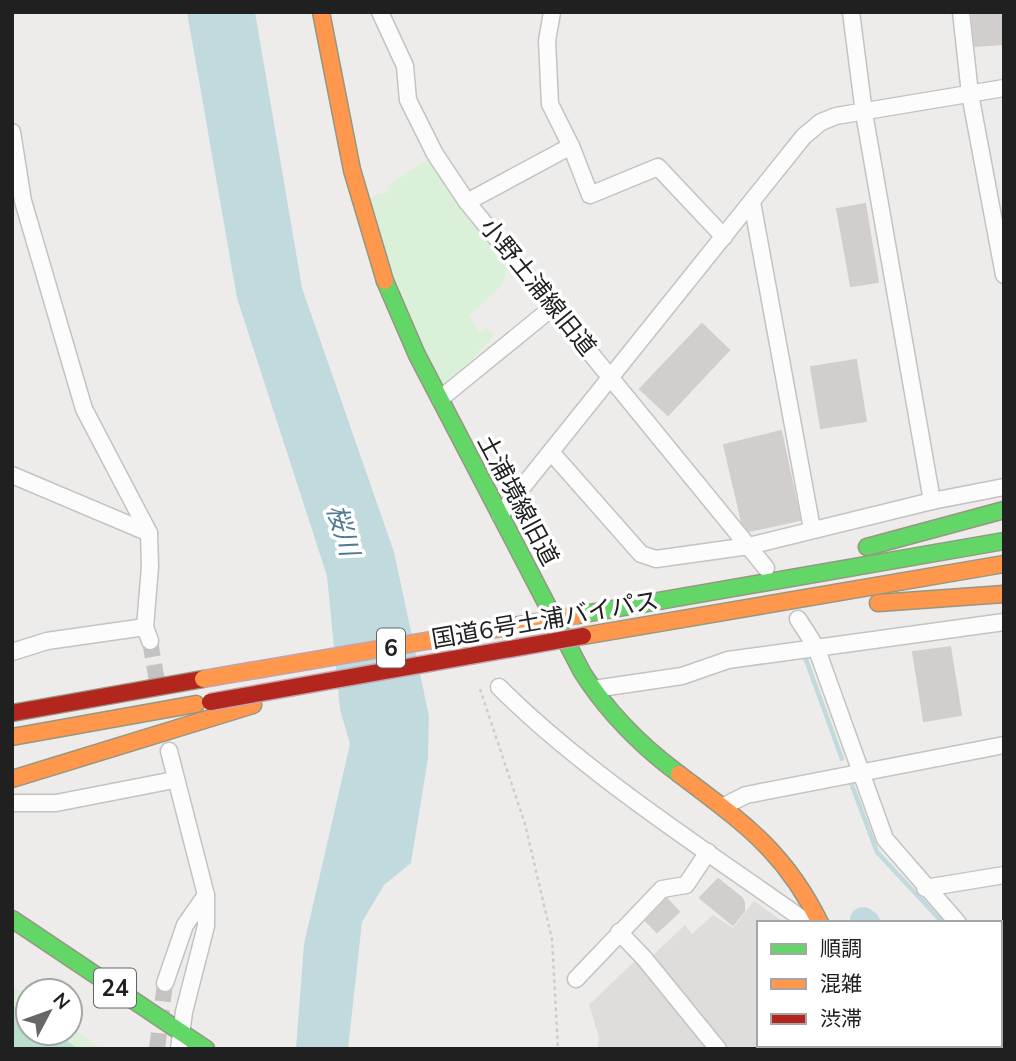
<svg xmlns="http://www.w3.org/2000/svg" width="1016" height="1061" font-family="'Nunito Sans','Noto Sans JP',sans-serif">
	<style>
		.park { fill: #dbf0d9 }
		.pitch { fill: #badfcc }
		.parking { fill: #dedddc }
		.water { fill: #c1dadd }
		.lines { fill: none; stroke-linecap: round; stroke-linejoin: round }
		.stream { stroke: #c1dadd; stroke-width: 4.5 }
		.river { stroke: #c1dadd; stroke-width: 26 }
		.building { fill: #d1cecd; stroke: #d1cecc; stroke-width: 2 }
		.street-tunnel { stroke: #c5c3c2; stroke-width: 16; stroke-dasharray: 16 8; stroke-linecap: butt }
		.street-casing { stroke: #c4c3c2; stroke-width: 19 }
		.fast-casing { stroke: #969683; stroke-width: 19 }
		.slow-casing { stroke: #969683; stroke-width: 19 }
		.jam-casing { stroke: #969683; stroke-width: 19 }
		.path { stroke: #d6cac9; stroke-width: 2.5; stroke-dasharray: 3.5 3.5; stroke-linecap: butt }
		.street { stroke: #fcfcfc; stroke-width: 16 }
		.fast { stroke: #63d668; stroke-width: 16 }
		.slow { stroke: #ff974d; stroke-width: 16 }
		.jam { stroke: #b3261e; stroke-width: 16 }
		.slow-bridge-casing { stroke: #c0a4af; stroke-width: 19; stroke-linecap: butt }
		.jam-bridge-casing { stroke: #c0a4af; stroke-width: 19; stroke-linecap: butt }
		.slow-bridge { stroke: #ff974d; stroke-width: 16 }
		.jam-bridge { stroke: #b3261e; stroke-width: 16 }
		.labels { text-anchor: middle; stroke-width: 7; stroke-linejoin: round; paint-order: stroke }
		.shield { fill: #fff; stroke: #636363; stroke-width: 2 }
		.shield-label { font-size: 23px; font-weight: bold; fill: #202020 }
		.street-label { font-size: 24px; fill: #202020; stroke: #fff }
		.water-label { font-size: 26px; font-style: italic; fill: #507a96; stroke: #fff }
	</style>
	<rect width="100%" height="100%" fill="#eeecea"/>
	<!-- park -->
	<g class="park">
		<path d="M431 158 507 269 502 285 469 316 480 333 486 328 494 335 441 394 406 321 369 199 377 194 387 193 389 184Z"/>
		<path d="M12 985 28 996V1033H70V1026L101 1049H12Z"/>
	</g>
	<!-- pitch -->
	<path class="pitch" d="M12 1005 28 1015V1033H55L79 1049H12Z"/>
	<!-- parking -->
	<g class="parking">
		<path d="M754 901 785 923H759V1045H827V1049H727L651 957 685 925 692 934 713 915 733 928Z"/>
		<path d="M638 958 714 1049H598L599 1037 589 1005Z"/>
	</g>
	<!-- water -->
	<path class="water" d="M187 12H255L302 288 394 552 429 716 428 758 411 863 384 885 362 922 348 1049H296L304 944 350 744 340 709 327 576 237 298Z"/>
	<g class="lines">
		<!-- stream -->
		<g class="stream">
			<path d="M804 654 842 759"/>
			<path d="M850 780 877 852 943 923"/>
			<path d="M1000 982 1004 986"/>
		</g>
		<!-- river -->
		<g class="river">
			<path d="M863 920 867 923"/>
			<path d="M985 1045 987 1049"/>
		</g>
	</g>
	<!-- building -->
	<g class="building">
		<path d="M972 12H1004V44L975 46Z"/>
		<path d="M865 204 878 282 851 286 837 209Z"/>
		<path d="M702 324 729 350 668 415 640 389Z"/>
		<path d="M856 360 866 421 821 428 811 367Z"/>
		<path d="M781 431 800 520 749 531 742 522 724 445Z"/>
		<path d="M950 647 961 715 924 721 913 652Z"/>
		<path d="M718 879 742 898 744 903V911L733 925 700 898Z"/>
		<path d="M667 899 679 912 657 932 646 921Z"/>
	</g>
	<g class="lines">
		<!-- street-tunnel -->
		<g class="street-tunnel">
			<path d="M150 641 159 693"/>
			<path d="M157 1049 165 983"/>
		</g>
		<!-- street casing -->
		<g class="street-casing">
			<g id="street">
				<path d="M380 12 405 66 408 100 435 154 467 202"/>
				<path d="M552 12 547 41 550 104 571 146 467 202 766 568"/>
				<path d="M851 12 864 113 932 501"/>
				<path d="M961 12 970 94 1004 275"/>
				<path d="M12 132 23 201 84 409 149 533 150 567 145 627 150 641"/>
				<path d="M571 146 590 195 658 167 724 237"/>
				<path d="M752 202 812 529"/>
				<path d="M440 399 553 307"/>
				<path d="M551 452 641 554 656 559 749 546 932 501 1004 487"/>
				<path d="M12 475 149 533"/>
				<path d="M500 515 804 136 821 122 836 116 1004 88"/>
				<path d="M798 619 816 647 885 839 958 923"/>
				<path d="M12 652 47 641 145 627"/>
				<path d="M499 687C586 774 707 851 808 923"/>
				<path d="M594 689 682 676 728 660 1004 622"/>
				<path d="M169 751 206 895V926L184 1012 179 1049"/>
				<path d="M12 803H56L174 780"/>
				<path d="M724 806 746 795 1004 745"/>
				<path d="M925 888 1004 875"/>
				<path d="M619 932 644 958 718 1049"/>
				<path d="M1000 967 1004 971"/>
				<path d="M576 979 662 889 686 885 708 852"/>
				<path d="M165 983 185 925 206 895"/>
			</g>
		</g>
		<!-- fast casing -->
		<g class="fast-casing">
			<g id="fast">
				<path d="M385 281 417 355 582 672C608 713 640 745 679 774"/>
				<path d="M867 547 1004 510"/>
				<path d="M578 615 1004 541"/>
				<path d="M12 919 206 1049"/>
			</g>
		</g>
		<!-- slow casing -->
		<g class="slow-casing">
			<g id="slow">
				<path d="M321 12 352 170 385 281"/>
				<path d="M878 603 1004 594"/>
				<path d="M583 636 1004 564"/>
				<path d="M12 737 196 704"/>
				<path d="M679 774C742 822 784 850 820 923"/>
				<path d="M12 779 253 705"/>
				<path d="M841 1045V1049"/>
			</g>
		</g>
		<!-- jam casing -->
		<g class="jam-casing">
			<path id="jam" d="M12 713 203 679"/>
		</g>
		<!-- path -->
		<path class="path" d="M480 689 525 824 552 939 558 1049"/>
		<!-- street -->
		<use href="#street" class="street"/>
		<!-- fast -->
		<use href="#fast" class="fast"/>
		<!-- slow -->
		<use href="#slow" class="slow"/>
		<!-- jam -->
		<use href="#jam" class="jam"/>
		<!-- slow-bridge casing -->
		<g class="slow-bridge-casing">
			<path id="slow-bridge" d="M203 679 578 615"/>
		</g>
		<!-- jam-bridge casing -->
		<g class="jam-bridge-casing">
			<path id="jam-bridge" d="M210 702 583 636"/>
		</g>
		<!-- slow-bridge -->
		<use href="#slow-bridge" class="slow-bridge"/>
		<!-- jam-bridge -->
		<use href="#jam-bridge" class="jam-bridge"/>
	</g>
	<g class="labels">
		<!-- shield labels -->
		<g class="shield">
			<rect x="377" y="628.5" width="28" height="39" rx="5"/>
			<rect x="94" y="968.5" width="42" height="39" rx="5"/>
		</g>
		<g class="shield-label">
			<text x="391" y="656">6</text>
			<text x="115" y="996">24</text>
		</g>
		<!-- street labels -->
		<g class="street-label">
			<text transform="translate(538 287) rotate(51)" y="8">小野土浦線旧道</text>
			<text transform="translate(518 500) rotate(62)" y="8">土浦境線旧道</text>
			<text transform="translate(545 620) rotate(-10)" y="8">国道6号土浦バイパス</text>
		</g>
		<!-- water labels -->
		<g class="water-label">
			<text transform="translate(343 530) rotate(73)" y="9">桜川</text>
		</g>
	</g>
	<!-- border -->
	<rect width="1016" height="1061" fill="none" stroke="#202020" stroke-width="28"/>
	<!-- legend -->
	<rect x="757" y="921" width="245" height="126" fill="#ffffff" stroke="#a6a6a6" stroke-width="2"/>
	<rect x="771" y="944" width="35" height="10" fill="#63d668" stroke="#a6a6a6" stroke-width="2"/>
	<text x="820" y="956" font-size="21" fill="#202020">順調</text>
	<rect x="771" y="979" width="35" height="10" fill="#ff974d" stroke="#a6a6a6" stroke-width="2"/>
	<text x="820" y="991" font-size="21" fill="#202020">混雑</text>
	<rect x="771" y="1014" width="35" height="10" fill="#b3261e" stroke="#a6a6a6" stroke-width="2"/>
	<text x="820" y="1026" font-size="21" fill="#202020">渋滞</text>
	<!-- north arrow -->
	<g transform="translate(49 1012) rotate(49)"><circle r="33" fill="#ffffff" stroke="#a6a6a6" stroke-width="2"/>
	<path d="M0-5L12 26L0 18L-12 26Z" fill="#686767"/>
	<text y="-10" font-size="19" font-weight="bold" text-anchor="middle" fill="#202020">N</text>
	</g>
</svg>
